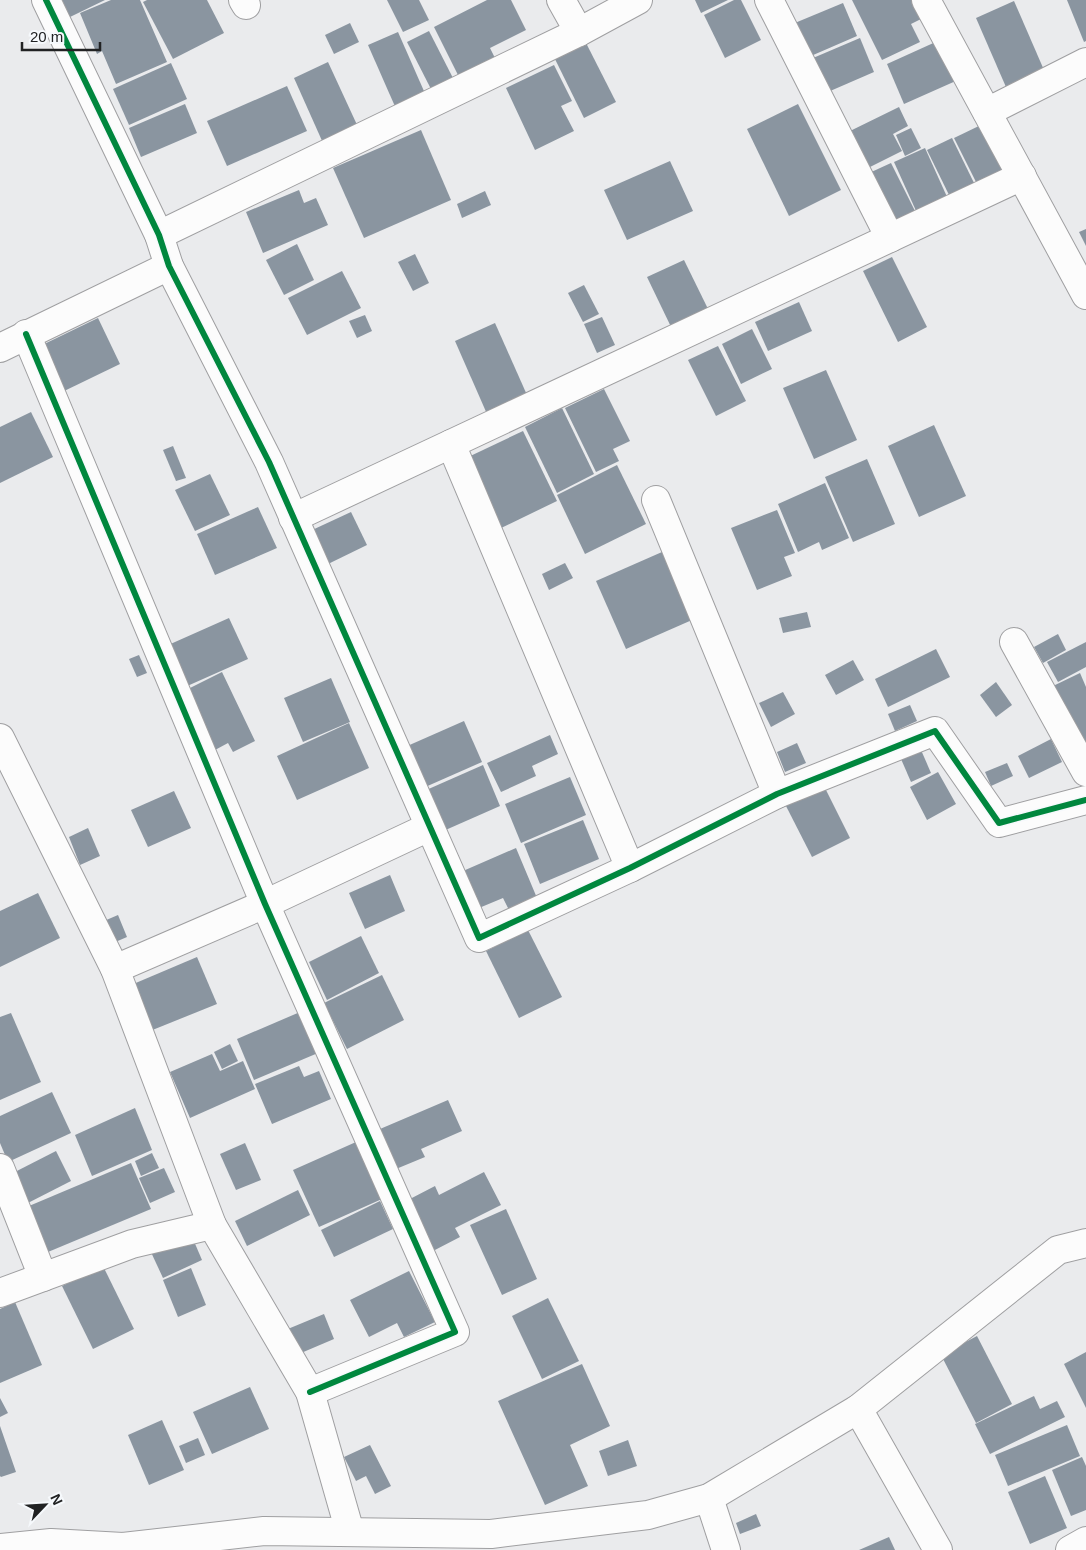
<svg xmlns="http://www.w3.org/2000/svg" width="1086" height="1550" font-family="Arial,sans-serif">
<rect width="100%" height="100%" fill="#eaebed"/>
<g fill="#8a95a0">
<polygon points="62,0 105,0 70,17"/>
<polygon points="111,0 140,0 167,62 116,84 102,51 97,54 80,13"/>
<polygon points="147,0 207,0 224,33 173,59 143,2"/>
<polygon points="387,0 419,0 429,20 403,32"/>
<polygon points="487,0 511,0 526,30 490,48 495,58 459,77 434,27"/>
<polygon points="695,0 728,0 701,13"/>
<polygon points="734,0 741,0 761,40 725,58 704,15"/>
<polygon points="852,0 912,0 921,19 911,24 920,42 882,60"/>
<polygon points="1067,0 1086,0 1086,41 1084,42"/>
<polygon points="1014,1 1047,77 1009,94 976,18"/>
<polygon points="843,3 857,36 804,59 790,25"/>
<polygon points="350,23 359,42 334,54 325,35"/>
<polygon points="429,31 455,82 433,93 407,42"/>
<polygon points="398,32 427,98 397,111 368,45"/>
<polygon points="860,38 874,72 821,95 806,61"/>
<polygon points="584,39 616,102 584,118 553,55"/>
<polygon points="940,40 958,80 904,104 887,64"/>
<polygon points="328,62 358,127 323,143 294,78"/>
<polygon points="171,63 187,99 129,125 113,89"/>
<polygon points="554,65 572,101 561,106 574,131 535,150 506,88"/>
<polygon points="287,86 307,131 227,166 207,121"/>
<polygon points="185,104 197,133 141,157 129,128"/>
<polygon points="798,104 841,190 789,216 747,129"/>
<polygon points="899,107 908,126 893,134 902,151 866,169 848,132"/>
<polygon points="983,124 1007,173 979,188 954,138"/>
<polygon points="911,128 921,148 905,156 896,135"/>
<polygon points="421,130 451,200 364,238 333,168"/>
<polygon points="952,138 975,185 950,197 927,150"/>
<polygon points="925,148 948,199 917,213 894,162"/>
<polygon points="670,161 693,211 627,240 604,190"/>
<polygon points="891,163 916,213 892,225 867,174"/>
<polygon points="299,190 304,203 316,198 328,225 263,253 246,212"/>
<polygon points="485,191 491,205 462,218 457,204"/>
<polygon points="1086,229 1086,246 1079,232"/>
<polygon points="297,244 314,280 284,295 266,260"/>
<polygon points="415,254 429,283 413,291 398,262"/>
<polygon points="892,257 927,327 898,342 863,271"/>
<polygon points="684,260 710,313 673,331 647,277"/>
<polygon points="342,271 361,308 307,335 288,298"/>
<polygon points="584,285 599,314 583,322 568,293"/>
<polygon points="799,302 812,331 768,351 755,322"/>
<polygon points="365,315 372,331 357,338 349,321"/>
<polygon points="602,317 615,345 597,353 584,324"/>
<polygon points="98,318 120,364 58,394 36,348"/>
<polygon points="495,323 527,395 487,414 455,341"/>
<polygon points="752,329 772,369 741,384 722,344"/>
<polygon points="718,346 746,401 716,416 688,360"/>
<polygon points="826,370 857,440 814,459 783,388"/>
<polygon points="604,389 630,441 613,449 619,461 596,472 565,408"/>
<polygon points="562,408 594,474 557,493 525,427"/>
<polygon points="31,412 53,457 0,483 0,427"/>
<polygon points="934,425 966,496 919,517 888,446"/>
<polygon points="523,431 557,501 499,529 464,459"/>
<polygon points="173,446 186,478 176,481 163,450"/>
<polygon points="867,459 895,524 853,542 825,477"/>
<polygon points="617,465 646,524 585,554 557,495"/>
<polygon points="210,474 230,515 195,531 175,490"/>
<polygon points="825,483 849,538 822,550 819,542 798,552 778,504"/>
<polygon points="258,507 277,548 215,575 197,534"/>
<polygon points="777,510 795,553 784,557 792,576 757,590 731,528"/>
<polygon points="351,512 367,545 326,565 310,531"/>
<polygon points="662,552 692,620 626,649 596,581"/>
<polygon points="565,563 573,578 549,590 542,574"/>
<polygon points="807,612 811,627 783,633 779,618"/>
<polygon points="229,618 248,659 185,687 166,646"/>
<polygon points="1058,634 1066,650 1043,663 1034,647"/>
<polygon points="1086,642 1086,667 1058,682 1047,662"/>
<polygon points="936,649 950,677 888,707 875,679"/>
<polygon points="139,655 147,673 137,677 129,659"/>
<polygon points="853,660 864,680 836,695 825,675"/>
<polygon points="222,672 255,741 233,752 228,743 215,750 186,690"/>
<polygon points="1080,673 1086,687 1086,759 1051,687"/>
<polygon points="331,678 350,722 303,742 284,698"/>
<polygon points="996,682 1012,705 996,717 980,695"/>
<polygon points="783,692 795,714 771,727 759,703"/>
<polygon points="910,705 917,721 895,731 888,714"/>
<polygon points="464,721 482,762 423,788 405,747"/>
<polygon points="349,723 369,768 297,800 277,756"/>
<polygon points="550,735 558,754 532,766 536,776 501,792 487,763"/>
<polygon points="1051,739 1062,762 1029,778 1018,756"/>
<polygon points="797,743 806,763 785,772 777,752"/>
<polygon points="918,743 931,773 911,782 898,752"/>
<polygon points="1007,763 1013,776 991,786 985,772"/>
<polygon points="483,765 500,806 441,832 424,791"/>
<polygon points="938,772 956,804 927,820 910,787"/>
<polygon points="570,777 586,815 521,843 505,804"/>
<polygon points="824,786 850,838 812,857 786,806"/>
<polygon points="174,791 191,828 148,847 131,810"/>
<polygon points="583,820 599,859 540,884 524,844"/>
<polygon points="88,828 100,856 80,865 69,837"/>
<polygon points="516,848 537,898 509,910 503,898 479,908 463,871"/>
<polygon points="390,875 405,911 365,929 349,893"/>
<polygon points="38,893 60,938 0,967 0,911"/>
<polygon points="118,915 127,937 106,946 97,924"/>
<polygon points="528,930 562,997 519,1018 486,951"/>
<polygon points="361,936 379,973 327,1000 309,962"/>
<polygon points="197,957 217,1004 150,1031 131,985"/>
<polygon points="382,975 404,1020 347,1049 324,1003"/>
<polygon points="300,1012 318,1053 254,1080 237,1039"/>
<polygon points="11,1013 41,1082 0,1100 0,1017"/>
<polygon points="230,1044 238,1061 222,1069 214,1052"/>
<polygon points="212,1054 220,1071 243,1061 255,1089 190,1118 170,1072"/>
<polygon points="299,1066 304,1077 319,1071 331,1099 272,1124 255,1084"/>
<polygon points="52,1092 71,1133 8,1162 0,1143 0,1116"/>
<polygon points="448,1100 462,1131 421,1149 425,1157 396,1169 380,1129"/>
<polygon points="135,1108 152,1150 92,1176 75,1135"/>
<polygon points="356,1142 382,1199 319,1227 293,1170"/>
<polygon points="245,1143 261,1180 236,1190 220,1154"/>
<polygon points="56,1151 71,1181 24,1205 9,1175"/>
<polygon points="152,1153 159,1168 141,1176 135,1161"/>
<polygon points="131,1163 151,1209 48,1252 29,1206"/>
<polygon points="164,1168 175,1192 150,1203 139,1178"/>
<polygon points="484,1172 501,1205 455,1228 460,1237 433,1251 408,1200 435,1186 439,1195"/>
<polygon points="298,1190 310,1215 247,1246 235,1221"/>
<polygon points="380,1201 393,1229 334,1257 321,1230"/>
<polygon points="506,1209 537,1279 502,1295 470,1225"/>
<polygon points="190,1232 202,1260 163,1278 150,1250"/>
<polygon points="103,1266 134,1329 93,1349 62,1286"/>
<polygon points="191,1268 206,1305 178,1317 163,1280"/>
<polygon points="409,1271 435,1322 404,1337 397,1323 369,1337 350,1300"/>
<polygon points="548,1298 579,1361 542,1379 512,1316"/>
<polygon points="15,1302 42,1365 0,1383 0,1309"/>
<polygon points="324,1314 334,1339 294,1356 283,1331"/>
<polygon points="977,1336 1012,1404 976,1423 941,1355"/>
<polygon points="1086,1352 1086,1408 1064,1364"/>
<polygon points="582,1364 610,1426 570,1445 588,1486 545,1505 498,1401"/>
<polygon points="250,1387 269,1429 212,1454 193,1412"/>
<polygon points="1034,1396 1040,1409 1057,1401 1065,1417 990,1454 975,1424"/>
<polygon points="0,1398 8,1413 0,1417"/>
<polygon points="162,1420 184,1470 149,1485 128,1435"/>
<polygon points="1067,1425 1080,1456 1008,1486 995,1455"/>
<polygon points="0,1426 16,1472 1,1477 0,1476"/>
<polygon points="198,1438 205,1455 186,1463 179,1446"/>
<polygon points="628,1440 637,1466 608,1476 599,1451"/>
<polygon points="370,1445 391,1486 375,1494 366,1476 356,1481 344,1457"/>
<polygon points="1082,1457 1086,1466 1086,1510 1071,1516 1052,1470"/>
<polygon points="1045,1476 1067,1528 1030,1544 1008,1492"/>
<polygon points="756,1514 761,1526 740,1534 736,1523"/>
<polygon points="889,1537 895,1550 859,1550"/>
</g>
<g fill="none" stroke-linecap="round" stroke-linejoin="round">
<g stroke="#9f9fa1" stroke-width="30">
<g id="minor">
<polyline points="46,0 159,235 169,266 269,462 479,938 630,868 777,794 935,731 999,823 1086,800"/>
<polyline points="243,0 246,5"/>
<polyline points="561,0 579,32"/>
<polyline points="769,0 890,238"/>
<polyline points="926,0 1086,295"/>
<polyline points="987,112 1086,62"/>
<polyline points="159,235 579,32 638,0"/>
<polyline points="26,334 265,904 455,1332 310,1392"/>
<polyline points="0,348 169,266"/>
<polyline points="451,444 630,868"/>
<polyline points="656,500 777,794"/>
<polyline points="293,518 1022,176"/>
<polyline points="1014,642 1086,772"/>
<polyline points="0,738 115,969 212,1225 310,1392 350,1532"/>
<polyline points="115,969 265,904 429,827"/>
<polyline points="0,1168 43,1277"/>
<polyline points="0,1293 132,1244 212,1225"/>
<polyline points="858,1409 938,1550"/>
<polyline points="709,1498 726,1550"/>
<polyline points="0,1548 51,1543 123,1547 264,1531 491,1534 648,1515 709,1498 858,1409 1058,1250 1086,1243"/>
<polyline points="1070,1550 1086,1541"/>
</g>
</g>
<use href="#minor" stroke="#fcfcfc" stroke-width="28"/>
<g stroke="#f6f9fc" stroke-width="9">
<g id="cycleway">
<polyline points="46,0 159,235 169,266 269,462 479,938 630,868 777,794 935,731 999,823 1086,800"/>
<polyline points="26,334 265,904 455,1332 310,1392"/>
</g>
</g>
<use href="#cycleway" stroke="#00873e" stroke-width="6"/>
</g>
<g transform="translate(45 1505) rotate(65)" stroke="#f6f9fc" stroke-width="4" paint-order="stroke">
<path d="M0-4L9 19L0 12L-9 19Z" fill="#212223"/>
<text y="-8" font-size="14" font-weight="bold" text-anchor="middle" fill="#212223">N</text>
</g>
<path d="M22 42v8h78v-8" fill="none" stroke="#212223" stroke-width="2.5"/>
<text x="30" y="42" font-size="15" fill="#212223" stroke="#f6f9fc" stroke-width="4" paint-order="stroke">20 m</text>
</svg>
